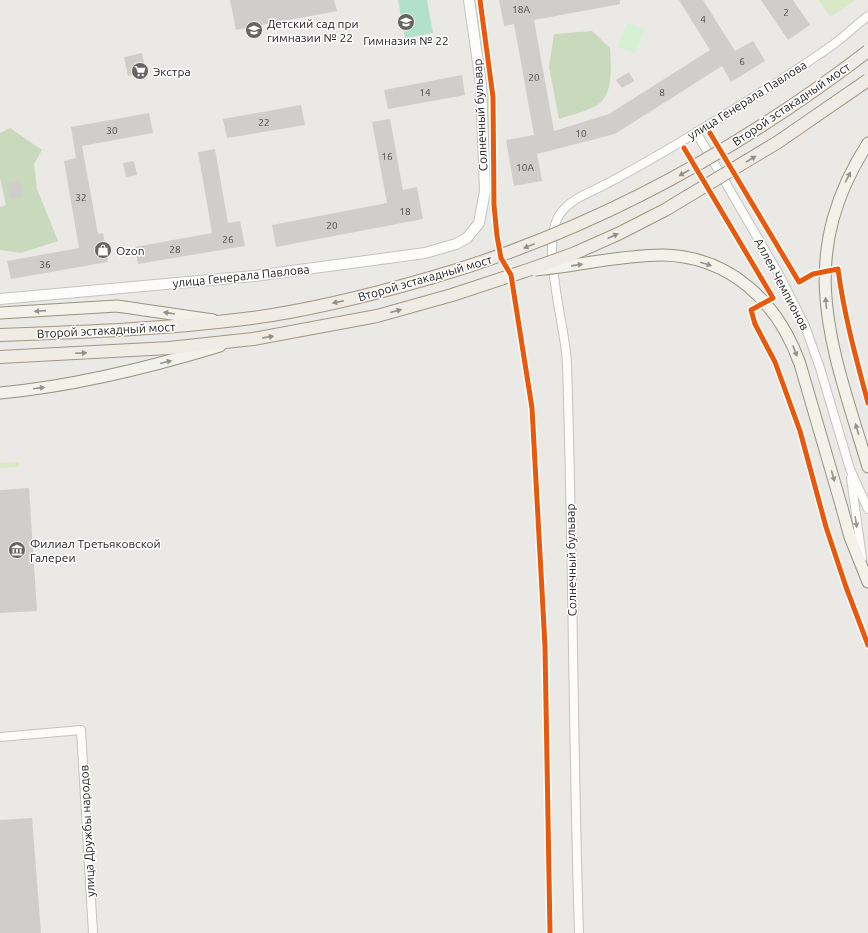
<svg xmlns="http://www.w3.org/2000/svg" width="868" height="933" font-family="Ubuntu,sans-serif">
<rect width="100%" height="100%" fill="#ebe9e6"/>
<g fill="#d9e8c6">
<polygon points="475,0 478,0 489,83 492,188 489,188 487,94"/>
<polygon points="818,0 853,0 854,1 830,17"/>
<polygon points="19,462 19,467 0,468 0,463"/>
</g>
<g fill="#c8d9bc">
<path d="M592 31 610 48C611 66 614 95 597 105 586 112 570 115 559 119L549 67 554 34Z"/>
<polygon points="10,128 42,150 34,164 37,189 58,241 21,253 0,250 0,207 6,205 0,178 0,133"/>
</g>
<polygon fill="#d4f1d3" points="627,23 645,30 635,54 618,47"/>
<polygon fill="#b2e1cb" points="398,0 427,0 433,33 405,38"/>
<g fill="#d0cecb">
<polygon points="230,0 334,0 337,11 236,30"/>
<polygon points="499,0 620,0 620,4 534,20 554,131 609,114 710,50 679,0 703,0 735,51 753,41 765,61 731,82 722,66 615,134 537,154 542,181 514,186 506,140 534,135 514,24 504,26"/>
<polygon points="761,0 793,0 810,25 788,40"/>
<polygon points="142,53 146,72 128,76 124,57"/>
<polygon points="629,72 634,81 622,88 616,80"/>
<polygon points="462,75 465,95 388,109 384,90"/>
<polygon points="301,105 305,125 227,138 223,119"/>
<polygon points="149,113 153,133 82,146 98,234 103,233 108,262 11,279 7,261 79,248 64,161 76,158 71,127"/>
<polygon points="390,119 403,190 417,187 423,219 276,247 272,225 387,203 372,122"/>
<polygon points="215,149 228,223 240,221 245,246 138,264 135,247 212,233 198,152"/>
<polygon points="134,161 137,175 126,177 123,163"/>
<polygon points="20,181 23,197 10,199 7,183"/>
<polygon points="29,488 37,611 0,613 0,490"/>
<polygon points="32,818 41,933 0,933 0,820"/>
</g>
<g fill="none" stroke-linecap="round" stroke-linejoin="round">
<g stroke="#c4c3c2" stroke-width="10">
<g id="minor">
<polyline points="696,132 781,278 805,326 820,368 850,469 868,509"/>
<polyline points="851,478 862,558"/>
<polyline points="0,737 81,730 93,933"/>
<path d="M579 933C573 743 573 554 567 364 566 327 539 244 560 214 571 198 590 193 606 184 631 171 657 156 682 141 733 110 785 79 834 44 846 35 856 25 868 16"/>
</g>
</g>
<g stroke="#c4c3c2" stroke-width="12">
<polyline id="tertiary" points="0,299 254,276 425,253 456,244 467,238 479,223 485,191 481,84 469,0"/>
</g>
<g stroke="#94947f" stroke-width="13">
<g id="secondary">
<path d="M868 143C793 260 832 346 868 467"/>
<polyline points="0,313 117,306 213,320"/>
<path d="M0 393C75 386 148 368 220 346"/>
<polyline points="842,508 850,537 868,582"/>
</g>
</g>
<g stroke="#a19684" stroke-width="14">
<g id="primary">
<path d="M0 335C84 332 168 329 252 318 312 310 371 295 430 278"/>
<polyline points="0,357 169,348 253,339 377,316 452,295 525,271"/>
</g>
</g>
<use href="#minor" stroke="#fcfcfb" stroke-width="8"/>
<use href="#tertiary" stroke="#fcfcfb" stroke-width="10"/>
<use href="#secondary" stroke="#f3f2ea" stroke-width="11"/>
<use href="#primary" stroke="#f0ebe4" stroke-width="12"/>
<g stroke="#94947f" stroke-width="13" stroke-linecap="butt">
<path id="secondary-bridge" d="M535 270C577 266 621 255 662 255 730 256 778 302 800 364L842 508"/>
</g>
<g stroke="#a19684" stroke-width="14" stroke-linecap="butt">
<g id="primary-bridge">
<polyline points="525,271 573,254 618,234 665,210 778,142 868,80"/>
<path d="M430 278C590 232 736 152 868 51"/>
</g>
</g>
<use href="#secondary-bridge" stroke="#f3f2ea" stroke-width="11"/>
<use href="#primary-bridge" stroke="#f0ebe4" stroke-width="12"/>
<g stroke="#fff" stroke-width="8">
<g id="cycleway">
<polyline points="480,0 493,97 494,205 497,236 501,258 511,275 532,408 545,646 550,933"/>
<path d="M710 133 799 282 813 274 838 269C844 315 856 358 868 403"/>
<polyline points="684,148 773,298 751,310 755,324 775,362 800,431 826,527 846,587 868,645"/>
</g>
</g>
<use href="#cycleway" stroke="#e8590c" stroke-width="5"/>
</g>
<defs><path id="oneway-solid" d="M-6-.8H1V-3.2L6.5 0L1 3.2V.8H-6Z"/></defs>
<g fill="#918e8a">
<use href="#oneway-solid" transform="translate(751 159) rotate(-31)"/>
<use href="#oneway-solid" transform="translate(684 173) rotate(151)"/>
<use href="#oneway-solid" transform="translate(613 236) rotate(-24)"/>
<use href="#oneway-solid" transform="translate(529 246) rotate(158)"/>
<use href="#oneway-solid" transform="translate(338 302) rotate(168)"/>
<use href="#oneway-solid" transform="translate(396 311) rotate(-15)"/>
<use href="#oneway-solid" transform="translate(268 337) rotate(-9)"/>
<use href="#oneway-solid" transform="translate(81 353) rotate(-3)"/>
</g>
<g fill="#93928e">
<use href="#oneway-solid" transform="translate(848 177) rotate(-63)"/>
<use href="#oneway-solid" transform="translate(706 264) rotate(18)"/>
<use href="#oneway-solid" transform="translate(577 265) rotate(-8)"/>
<use href="#oneway-solid" transform="translate(826 303) rotate(-95)"/>
<use href="#oneway-solid" transform="translate(40 311) rotate(176)"/>
<use href="#oneway-solid" transform="translate(169 313) rotate(-171)"/>
<use href="#oneway-solid" transform="translate(795 351) rotate(69)"/>
<use href="#oneway-solid" transform="translate(166 362) rotate(-14)"/>
<use href="#oneway-solid" transform="translate(39 388) rotate(-7)"/>
<use href="#oneway-solid" transform="translate(857 429) rotate(-106)"/>
<use href="#oneway-solid" transform="translate(833 476) rotate(74)"/>
</g>
<use fill="#989897" href="#oneway-solid" transform="translate(856 522) rotate(81)"/>
<defs>
<g id="school-disc" transform="scale(0.9)"><circle r="9.5" fill="#656463" stroke="#fff"/><path d="M0-5L7-2L0 1L-7-2ZM-4 1L0 2.5L4 1V4Q0 6-4 4Z" fill="#fff"/></g>
<g id="supermarket-disc" transform="scale(0.9)"><circle r="9.5" fill="#656463" stroke="#fff"/><path d="M-6-5.5h2.5l.6 2H6L4.5 2H-2.5L-4.4-4H-6ZM-1.5 3.2a1.3 1.3 0 1 0 .1 0ZM3 3.2a1.3 1.3 0 1 0 .1 0Z" fill="#fff"/></g>
<g id="shop-disc" transform="scale(0.9)"><circle r="9.5" fill="#656463" stroke="#fff"/><path d="M-5-2.5h2.3a2.7 3.5 0 0 1 5.4 0H5L5.5 6h-11ZM-1.5-2.5h3a1.5 2.3 0 0 0-3 0Z" fill="#fff"/></g>
<g id="museum-disc" transform="scale(0.9)"><circle r="9.5" fill="#656463" stroke="#fff"/><path d="M0-6L6-3V-2H-6V-3ZM-5-1h2V3h-2ZM-1-1h2V3h-2ZM3-1h2V3H3ZM-6 4H6V6H-6Z" fill="#fff"/></g>
</defs>
<g fill-rule="evenodd">
<use href="#school-disc" x="406" y="22"/>
<use href="#school-disc" x="254" y="30"/>
<use href="#supermarket-disc" x="140" y="71"/>
<use href="#shop-disc" x="103" y="250"/>
<use href="#museum-disc" x="17" y="550"/>
</g>
<g text-anchor="middle" dominant-baseline="central" stroke-width="3" stroke-linejoin="round" paint-order="stroke">
<g font-size="10" fill="#4a4948">
<text x="521" y="9">18А</text>
<text x="786" y="12">2</text>
<text x="703" y="19">4</text>
<text x="742" y="61">6</text>
<text x="534" y="77">20</text>
<text x="425" y="92">14</text>
<text x="662" y="92">8</text>
<text x="264" y="122">22</text>
<text x="112" y="130">30</text>
<text x="581" y="133">10</text>
<text x="387" y="156">16</text>
<text x="525" y="167">10А</text>
<text x="81" y="197">32</text>
<text x="405" y="211">18</text>
<text x="332" y="225">20</text>
<text x="228" y="239">26</text>
<text x="175" y="249">28</text>
<text x="45" y="264">36</text>
</g>
<g font-size="12" fill="#1d1d1d" stroke="#fff" text-anchor="start">
<text x="267" y="23">Детский сад при<tspan x="267" dy="14">гимназии № 22</tspan></text>
<text x="406" y="40" text-anchor="middle">Гимназия № 22</text>
<text x="153" y="71">Экстра</text>
<text x="116" y="250">Ozon</text>
<text x="30" y="543">Филиал Третьяковской<tspan x="30" dy="14">Галереи</tspan></text>
</g>
<g font-size="12" fill="#1d1d1d" stroke="#fff">
<text transform="translate(747 100) rotate(-32)">улица Генерала Павлова</text>
<text transform="translate(791 104) rotate(-34)">Второй эстакадный мост</text>
<text transform="translate(480 115) rotate(-93)">Солнечный бульвар</text>
<text transform="translate(241 276) rotate(-6)">улица Генерала Павлова</text>
<text transform="translate(425 278) rotate(-16)">Второй эстакадный мост</text>
<text transform="translate(782 284) rotate(62)">Аллея Чемпионов</text>
<text transform="translate(106 330) rotate(-3)">Второй эстакадный мост</text>
<text transform="translate(571 560) rotate(-91)">Солнечный бульвар</text>
<text transform="translate(87 831) rotate(-93)">улица Дружбы народов</text>
</g>
</g>
</svg>
